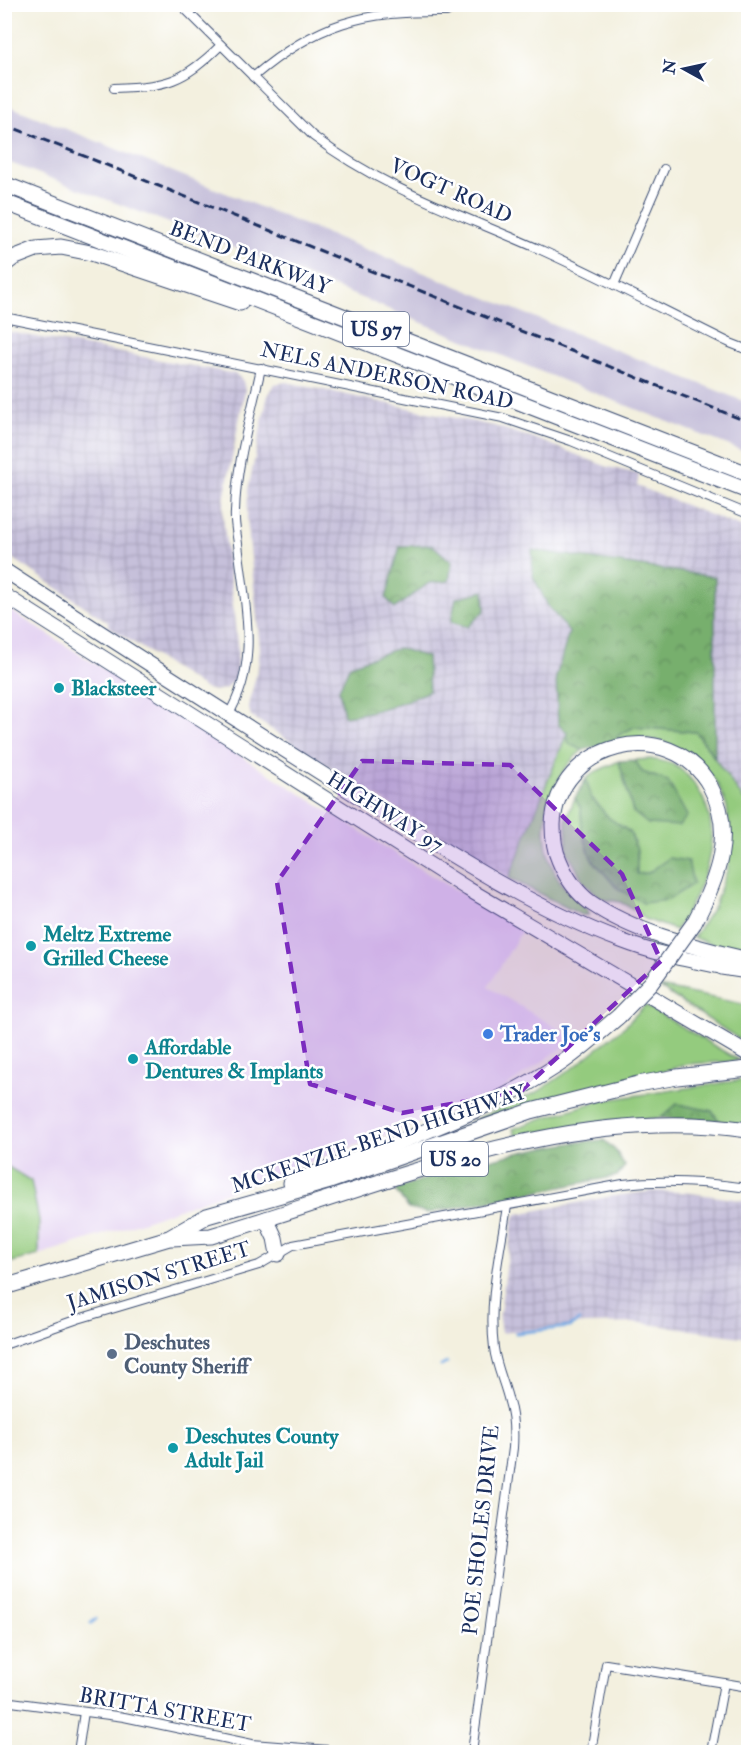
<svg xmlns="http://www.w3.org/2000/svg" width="753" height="1757" font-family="'IM FELL Double Pica',serif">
<defs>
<pattern id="industrial-grid" width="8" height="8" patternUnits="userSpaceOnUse" patternTransform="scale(1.5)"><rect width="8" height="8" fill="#c6c0da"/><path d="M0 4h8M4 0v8" fill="none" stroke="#aaa5be"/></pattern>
<pattern id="forest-crowns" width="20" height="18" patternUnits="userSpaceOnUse" patternTransform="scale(1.5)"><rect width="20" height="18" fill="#77af6d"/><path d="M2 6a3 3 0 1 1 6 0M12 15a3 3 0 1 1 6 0" fill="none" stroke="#618f5d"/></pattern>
</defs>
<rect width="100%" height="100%" fill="#fff"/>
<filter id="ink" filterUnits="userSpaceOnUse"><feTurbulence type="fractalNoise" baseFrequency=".0167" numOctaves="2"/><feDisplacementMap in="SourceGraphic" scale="12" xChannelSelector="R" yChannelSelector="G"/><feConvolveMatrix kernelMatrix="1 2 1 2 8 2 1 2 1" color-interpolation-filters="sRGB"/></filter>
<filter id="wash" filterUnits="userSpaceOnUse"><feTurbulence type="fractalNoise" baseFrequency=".008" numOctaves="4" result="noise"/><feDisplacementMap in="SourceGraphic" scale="24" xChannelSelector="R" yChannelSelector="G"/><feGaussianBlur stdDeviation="1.35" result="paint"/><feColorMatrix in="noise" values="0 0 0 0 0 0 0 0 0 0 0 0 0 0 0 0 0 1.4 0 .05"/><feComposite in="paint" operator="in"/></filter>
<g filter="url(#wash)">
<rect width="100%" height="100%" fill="#f3f0df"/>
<polygon fill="#e4d3f2" points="5,607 420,869 523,929 488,987 575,1039 488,1099 142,1222 39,1255 39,1220 31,1181 5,1165"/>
<g fill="url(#industrial-grid)">
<polygon points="4,331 236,374 243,381 245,390 225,494 223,515 238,651 236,678 225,689 213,691 204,688 108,626 108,622 5,553"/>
<polygon points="286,382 494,426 539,440 608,467 639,474 637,486 748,530 748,797 744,800 696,732 571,722 509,878 372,794 251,716 248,706 258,668 260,648 247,518 248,490 268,394 274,384"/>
<polygon points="653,1191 684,1192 748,1201 748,1338 642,1323 585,1324 501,1333 499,1319 513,1220 517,1214 613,1196"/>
</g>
<polygon fill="#c6c0da" points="4,104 748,403 748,453 564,381 288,268 5,161"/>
<g fill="#94cb7e" stroke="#587d6e" stroke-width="1.5">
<polygon points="634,727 696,732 744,800 748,797 748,951 719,946 693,938 714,906 728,868 730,837 727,807 717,783 695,757 661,741 638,738 612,743 619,735"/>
<path d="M567 733 569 744 583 750C544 781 532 842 562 884 570 896 584 901 589 915H581L509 878Z"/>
<path d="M651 759C658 761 667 761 674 765 684 770 693 781 699 791 727 837 702 890 676 930L645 919 637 911 620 902 602 899 583 881 567 851 566 819 575 798 581 809 582 830 643 903 670 858 648 873 637 874V850L630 832 609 818 591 797 586 779 595 772 619 761 633 812 675 797 668 781 642 772 635 760Z"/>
<polygon points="659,987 748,1005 748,1045"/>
<polygon points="645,1005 740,1061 688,1064 622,1084 469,1122 539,1091 577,1065 625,1026"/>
<polygon points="748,1079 748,1125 719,1121 712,1111 677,1104 661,1118 605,1121 524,1135 515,1135 513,1129 540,1119 599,1101"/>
<polygon points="5,1165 31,1181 39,1220 39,1255 5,1264"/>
</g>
<g fill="url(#forest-crowns)" stroke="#496f66" stroke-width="1.5">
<polygon points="432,545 452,562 449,581 429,583 395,608 386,598 400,546"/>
<polygon points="532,550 715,577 715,757 696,732 634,727 619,735 612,743 583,750 569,744 567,733 558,724 556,677 569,632 548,606 533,576"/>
<polygon points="484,591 485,610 468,627 451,622 456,598"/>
<path d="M399 648 427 657 429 691C401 704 374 713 344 716L339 689 350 665Z"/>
<polygon points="635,760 642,772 668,781 687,816 679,826 648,824 633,812 619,761"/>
<polygon points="586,779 591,797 609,818 630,832 637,850 637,874 648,873 669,858 688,861 693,884 668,900 643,903 617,888 591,858 582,830 581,809 575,798"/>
<polygon points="677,1104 712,1111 719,1121 661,1118"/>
<path d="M604 1140 616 1151 625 1166 617 1176 428 1213 409 1209 394 1189C463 1167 532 1144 604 1140Z"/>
</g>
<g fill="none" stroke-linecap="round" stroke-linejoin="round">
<g stroke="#77abe4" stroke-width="3">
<polyline points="516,1333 569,1327 579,1321"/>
<polyline points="441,1366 447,1363"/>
<polyline points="91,1623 96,1619"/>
</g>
</g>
</g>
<g filter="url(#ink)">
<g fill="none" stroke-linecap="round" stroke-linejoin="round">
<g stroke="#3b4c71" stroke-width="10">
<g id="street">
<path d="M180 4 313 136C382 189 463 215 541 250 605 279 667 312 730 343L748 350"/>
<path d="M253 77C318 22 363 11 447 12"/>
<path d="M114 88C167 86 182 83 221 45"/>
<polyline points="614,285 664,169"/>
<polyline points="4,317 503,418 571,441 748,514"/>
<path d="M228 715C261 663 244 601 238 544 237 534 234 523 235 512 236 464 251 415 261 368"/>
<path d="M4 1345 78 1319 259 1265 293 1245 623 1184C666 1179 706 1182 748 1188"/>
<polyline points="724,1683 748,1687"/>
<polyline points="4,1701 124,1717 252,1744 354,1752"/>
<polyline points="78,1752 84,1712"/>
<path d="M472 1752 513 1448C514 1432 514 1417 509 1402 505 1384 496 1366 494 1348 488 1301 500 1253 507 1206"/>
<polyline points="591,1752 606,1664 724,1683 711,1752"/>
</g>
</g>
<g stroke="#3b4c71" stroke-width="16">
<g id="primary">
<path d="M4 570C121 646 238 721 356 795 442 849 527 906 622 941 658 955 695 961 732 969"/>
<polyline points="4,595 468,889 748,1054"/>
</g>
</g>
<g stroke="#3b4c71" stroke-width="17">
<g id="highway">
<polyline points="4,184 748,474"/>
<polyline points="4,202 748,491"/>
<polyline points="4,265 13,258 36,249 61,247 91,253 240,303"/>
<path d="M694 923C717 880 736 833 710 786 670 714 556 742 553 825 553 837 554 849 559 860 566 877 576 892 591 903 637 934 696 947 748 960"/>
<polyline points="722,967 748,971"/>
<path d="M291 1183C378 1149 479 1117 558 1065 579 1051 599 1033 619 1016"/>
<polyline points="266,1219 275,1238 278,1254"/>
<path d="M172 1238 211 1236C385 1185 563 1103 748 1130"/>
<polyline points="4,1287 169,1238 207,1216 330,1181 531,1111 638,1084 677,1077 748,1069"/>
</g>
</g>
<use href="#street" stroke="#fff" stroke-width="8"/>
<use href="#primary" stroke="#fff" stroke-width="14"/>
<use href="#highway" stroke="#fff" stroke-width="15"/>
<polyline stroke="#1b2f5e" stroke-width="3" stroke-dasharray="9 4.5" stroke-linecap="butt" points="4,124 748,422"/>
<g stroke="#3b4c71" stroke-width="17" stroke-linecap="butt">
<polyline id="highway-bridge" points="619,1016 651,983 694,923"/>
</g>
<use href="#highway-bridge" stroke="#fff" stroke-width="15"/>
</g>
</g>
<path fill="#7b2cbf" fill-opacity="0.2" stroke="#7b2cbf" stroke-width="4.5" stroke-dasharray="12 8" stroke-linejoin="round" d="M362 761 510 765 622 874 661 961 521 1091 402 1113 310 1084 277 882Z"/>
<g fill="#0f9aa8" stroke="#fff" stroke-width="2">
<circle cx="59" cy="688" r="6"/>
<circle cx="31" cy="946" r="6"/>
<circle cx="133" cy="1059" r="6"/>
<circle cx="173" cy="1448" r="6"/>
</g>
<circle fill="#3f7fe0" stroke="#fff" stroke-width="2" cx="488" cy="1034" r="6"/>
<circle fill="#5c6f8a" stroke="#fff" stroke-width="2" cx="112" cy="1354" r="6"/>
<g text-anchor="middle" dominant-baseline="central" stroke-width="5" stroke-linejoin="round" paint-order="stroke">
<g fill="#fff" stroke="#5f6d8e" stroke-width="1.5">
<rect x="343" y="312" width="66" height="34" rx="4.5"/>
<rect x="422" y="1142" width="66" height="34" rx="4.5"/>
</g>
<g font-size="20" font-weight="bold" fill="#1b2f5e">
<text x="376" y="329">US 97</text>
<text x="455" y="1159">US 20</text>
</g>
<g font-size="21" fill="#1b2f5e" stroke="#fff">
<text transform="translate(451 191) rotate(24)">VOGT ROAD</text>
<text transform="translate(250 258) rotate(21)">BEND PARKWAY</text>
<text transform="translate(387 376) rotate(12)">NELS ANDERSON ROAD</text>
<text transform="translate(385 812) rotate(32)">HIGHWAY 97</text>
<text transform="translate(379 1139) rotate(-18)">MCKENZIE-BEND HIGHWAY</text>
<text transform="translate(159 1276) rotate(-17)">JAMISON STREET</text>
<text transform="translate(481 1530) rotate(-84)">POE SHOLES DRIVE</text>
<text transform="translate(165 1710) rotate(10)">BRITTA STREET</text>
</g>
<g font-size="21" font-weight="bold" fill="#0d838f" stroke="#fff" text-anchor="start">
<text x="71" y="688">Blacksteer</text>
<text x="43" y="934">Meltz Extreme<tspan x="43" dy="24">Grilled Cheese</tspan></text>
<text x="145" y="1047">Affordable<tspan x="145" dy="24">Dentures &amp; Implants</tspan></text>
<text x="185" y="1436">Deschutes County<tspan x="185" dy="24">Adult Jail</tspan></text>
</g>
<g font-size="21" font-weight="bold" fill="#366cbe" stroke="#fff" text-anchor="start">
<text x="500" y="1034">Trader Joe's</text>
</g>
<g font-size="21" font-weight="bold" fill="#4e5e75" stroke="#fff" text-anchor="start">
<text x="124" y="1342">Deschutes<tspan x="124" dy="24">County Sheriff</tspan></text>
</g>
</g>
<rect width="753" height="1757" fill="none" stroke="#fff" stroke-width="24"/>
<g transform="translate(684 69) rotate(278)" stroke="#ffffff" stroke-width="4.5" paint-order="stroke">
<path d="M0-4.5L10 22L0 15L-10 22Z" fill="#1b2f5e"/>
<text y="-9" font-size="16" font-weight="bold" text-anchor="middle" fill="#1b2f5e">N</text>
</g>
</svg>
